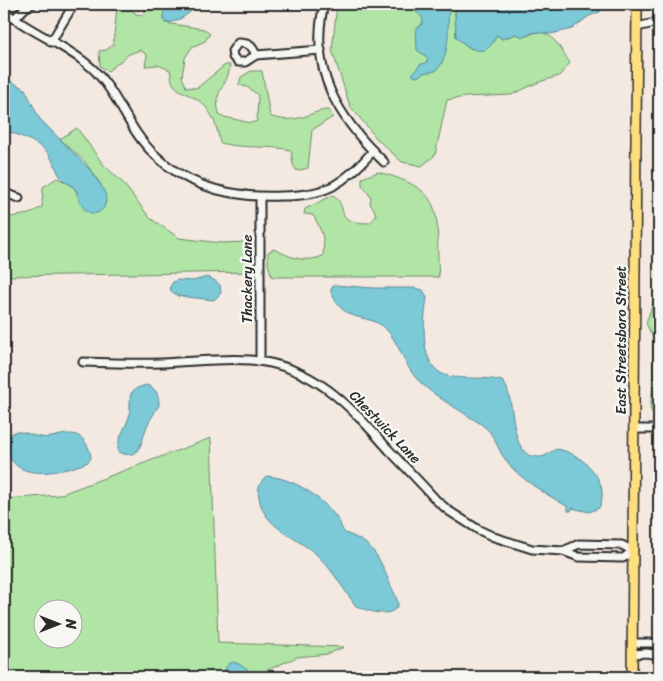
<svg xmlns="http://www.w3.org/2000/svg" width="663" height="681" font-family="Sriracha,sans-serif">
<rect width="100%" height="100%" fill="#f3e9e0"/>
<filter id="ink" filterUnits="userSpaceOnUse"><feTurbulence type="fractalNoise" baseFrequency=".02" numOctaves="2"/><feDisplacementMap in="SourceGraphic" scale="10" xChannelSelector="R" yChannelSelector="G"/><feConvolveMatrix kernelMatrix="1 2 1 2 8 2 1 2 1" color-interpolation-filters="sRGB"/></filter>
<g filter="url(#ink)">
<g fill="#b0e5a6" stroke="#6e8868" fill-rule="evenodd">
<path d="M148 4H171L168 5 165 23 204 29 210 34 205 41 192 47 185 58 182 77 186 87 197 88 225 65H230C228 88 211 90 220 116L251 123 257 121 258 95 247 87 239 85 241 77 251 71H262L270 116C280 121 295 120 306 116 315 113 319 110 329 110L333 117 312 130 308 168 297 171 293 165 291 150C268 145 243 149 220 143 217 128 214 115 203 104 195 96 180 93 174 85 171 81 171 74 170 70L158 65 145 66 147 55 140 50 129 54 108 71 100 66 99 51 106 50 113 45 117 7 127 6 136 14 143 15Z"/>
<path d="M337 4H457L455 13 456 37 471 49 491 45 497 35 502 39 516 34 527 36C549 23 559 47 570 63L559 76 539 82 511 95 466 97 447 100 435 155 422 166 402 162 378 140 350 106 332 50Z"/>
<path d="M77 128 103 164 123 183 150 218 179 238 221 243 245 242 253 261 255 272 4 276V218L29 214 42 207 43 187 57 178C70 184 76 186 79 200L102 186 84 161 60 139Z"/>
<path d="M378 172C451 191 434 215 439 277H272L268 264V252L274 249C292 258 304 263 323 256 325 238 322 231 313 215L304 214 305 209 333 195C351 209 331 223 370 223L376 216 374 209 370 204 371 197 362 185V178Z"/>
<polygon points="659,292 659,418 654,417 650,408 653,386 653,338 646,323 654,300"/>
<path d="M211 438 218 643 344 647 328 654 297 657 252 677H4V499L59 495ZM42 608H72V638H42Z"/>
</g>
<g fill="#7bc9d8" stroke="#5b8a93">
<path d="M171 4H200C189 12 180 23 165 23 161 16 164 7 171 4Z"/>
<path d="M403 4H449C447 25 452 54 436 71L423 73 418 77 413 76V73L421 64 426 63 428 58 417 50 416 29 422 24 423 19C418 12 413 9 405 7Z"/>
<path d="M457 4H605L600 12 589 16 572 29 551 34 535 32 523 37 516 34 502 39 497 35C495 38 494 42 491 45 481 58 465 45 456 37L455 13Z"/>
<path d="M4 80 12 82 25 89 39 118 92 172C98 184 111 193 104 207 99 216 88 215 82 206 79 202 79 197 77 192 74 185 67 184 63 180 55 171 54 158 45 150 32 139 18 136 4 129Z"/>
<polygon points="207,277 214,280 220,285 221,293 214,300 178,296 171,291 170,287 173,282 178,280 193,281"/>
<path d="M334 285 374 288H415L423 290 427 297C424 320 417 368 448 376 466 380 485 376 502 381 518 395 506 459 539 457 547 457 550 451 557 449 582 453 612 481 599 508L589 512 572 508 571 511H568V507C547 494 519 480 505 459 498 450 495 437 487 429 480 422 470 418 462 412 446 402 429 392 416 378 404 364 399 343 386 329 367 311 346 327 331 292V289Z"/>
<path d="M146 385C156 388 159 394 159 405 156 411 152 416 149 422 141 435 144 463 118 452 117 438 125 430 129 417 131 409 129 401 131 393L137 388Z"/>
<path d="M14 432C25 431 32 436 41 437 52 439 59 434 69 434 82 433 90 446 91 458L88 462C63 473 0 487 9 436Z"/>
<path d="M266 476C295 478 321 497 338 519 341 524 341 529 345 533 374 543 379 557 390 584 393 591 398 598 398 606 389 619 368 611 356 606 344 590 334 572 319 557 299 537 263 529 259 497 257 488 260 482 266 476Z"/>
<path d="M233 662 239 664 252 673 250 677H223C224 671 226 664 233 662Z"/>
</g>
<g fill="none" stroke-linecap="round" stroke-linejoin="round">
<g stroke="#2b2b2b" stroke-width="11">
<g id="minor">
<path d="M324 4C308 70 338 118 384 162"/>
<path d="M4 11C31 33 68 46 93 69 119 94 128 130 155 155 189 188 235 198 281 196 299 196 317 194 333 186 349 177 361 165 373 151"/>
<polyline points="14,19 26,7 32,4"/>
<polyline points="637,27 659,22"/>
<polyline points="51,42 74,4"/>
<path d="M256 55 245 62H238L233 57 232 51 238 43C248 43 252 45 256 55L321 50"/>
<polyline points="4,193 19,198"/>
<polyline points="260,361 260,197"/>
<path d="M83 362C109 363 136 364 162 363 191 362 221 358 250 360 314 365 350 406 389 450 405 467 421 483 436 500L449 511 479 530 494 537 532 549 563 551 579 557 623 558 633 551 622 545 579 544 563 551"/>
<polyline points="634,429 659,429"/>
<polyline points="632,643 659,643"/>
<polyline points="632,654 647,653 659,655"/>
</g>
</g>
<g stroke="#2b2b2b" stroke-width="12">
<polyline id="major" points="632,677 637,4"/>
</g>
<use href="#minor" stroke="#f6f6f2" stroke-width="7"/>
<use href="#major" stroke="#fedf80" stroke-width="9"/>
</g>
</g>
<g text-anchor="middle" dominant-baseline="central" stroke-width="5" stroke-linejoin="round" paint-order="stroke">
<g font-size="14" fill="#2b2b2b" stroke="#f6f6f2">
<text transform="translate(247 279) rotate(-90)">Thackery Lane</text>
<text transform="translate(621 340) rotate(-90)">East Streetsboro Street</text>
<text transform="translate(385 427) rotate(46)">Chestwick Lane</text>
</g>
</g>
<rect width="663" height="681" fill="none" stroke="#f6f6f2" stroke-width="20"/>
<rect x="10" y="10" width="643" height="661" fill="none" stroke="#2b2b2b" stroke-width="2" filter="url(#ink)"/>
<g transform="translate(58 624) rotate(90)"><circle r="24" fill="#f6f6f2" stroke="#a5a5a2"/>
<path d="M0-4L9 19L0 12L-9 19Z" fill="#2b2b2b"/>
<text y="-8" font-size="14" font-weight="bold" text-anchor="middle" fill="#2b2b2b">N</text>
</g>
</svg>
